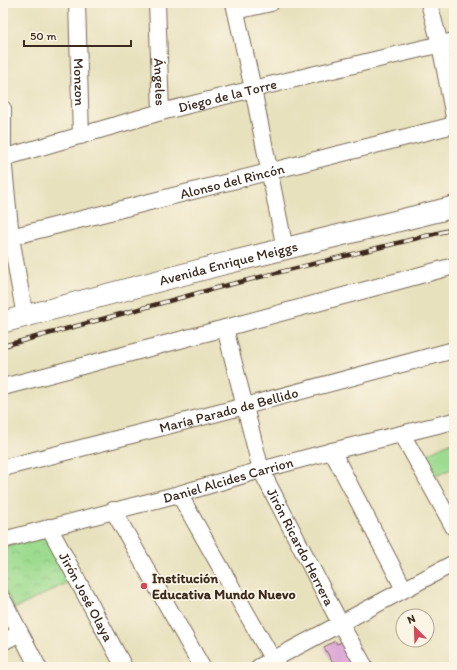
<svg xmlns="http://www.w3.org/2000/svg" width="457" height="670" font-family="Itim,sans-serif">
<defs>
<pattern id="park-crowns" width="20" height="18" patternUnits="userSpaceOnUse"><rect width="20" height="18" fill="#9ddb90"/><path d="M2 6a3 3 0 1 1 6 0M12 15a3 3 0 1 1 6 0" fill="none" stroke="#88bc7c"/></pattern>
</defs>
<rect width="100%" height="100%" fill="#fcf5e5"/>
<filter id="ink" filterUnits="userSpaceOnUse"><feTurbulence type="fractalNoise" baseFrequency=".025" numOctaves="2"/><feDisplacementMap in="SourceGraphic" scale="8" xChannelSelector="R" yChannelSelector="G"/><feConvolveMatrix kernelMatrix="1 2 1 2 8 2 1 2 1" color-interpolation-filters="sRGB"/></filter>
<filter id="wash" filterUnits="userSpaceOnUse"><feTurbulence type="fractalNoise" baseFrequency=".012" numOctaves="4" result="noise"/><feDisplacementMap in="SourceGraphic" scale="16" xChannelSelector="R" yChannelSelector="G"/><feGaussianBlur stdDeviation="0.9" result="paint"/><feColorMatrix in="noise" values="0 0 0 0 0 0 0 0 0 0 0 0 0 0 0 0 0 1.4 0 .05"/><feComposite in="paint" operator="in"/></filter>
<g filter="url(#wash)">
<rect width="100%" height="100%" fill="#e8e1be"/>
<polygon fill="url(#park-crowns)" stroke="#6c8257" points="46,535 71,581 14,609 3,585 3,547"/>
<polygon fill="#9ddb90" stroke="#6c8257" points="454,441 454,467 437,476 426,454"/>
<g id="blocks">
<polygon fill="#d79bd3" points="335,641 337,644 342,642 353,663 345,667 335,667 324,647"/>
</g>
</g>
<g filter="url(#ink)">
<use href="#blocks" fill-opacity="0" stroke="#786a56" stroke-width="1"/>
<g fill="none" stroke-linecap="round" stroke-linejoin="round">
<g stroke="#786a56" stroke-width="18">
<g id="minor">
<path id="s1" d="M77 3 81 136"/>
<path id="s2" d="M157 3 161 112"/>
<polyline points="234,3 253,89 285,249"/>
<polyline points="429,3 440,44 454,117"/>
<polyline points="236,11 271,3"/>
<polyline points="3,109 3,158 11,237 25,317"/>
<path id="s3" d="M3 158 161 112 253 89 454 41"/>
<path id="s4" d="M11 237 454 125"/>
<path id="s5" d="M225 328 261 470 340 623 365 667"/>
<polyline points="3,387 225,328 454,266"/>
<polyline points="402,434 454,528"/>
<polyline points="332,451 404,589"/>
<path id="s6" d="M3 468 245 406 454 350"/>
<polyline points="179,494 277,667"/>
<polyline points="113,510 202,667"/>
<path id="s7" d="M49 527 124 667"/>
<path id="s8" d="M3 540 179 494 261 470 332 451 454 421"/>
<polyline points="3,600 38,667"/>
<polyline points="3,642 20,633"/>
<polyline points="259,667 454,563"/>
</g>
</g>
<g stroke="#786a56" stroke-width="23">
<g id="tertiary">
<path id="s9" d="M3 322 219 265 454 207"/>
</g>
</g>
<use href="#minor" stroke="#fff" stroke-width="16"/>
<use href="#tertiary" stroke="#fff" stroke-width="21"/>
<g stroke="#3b2a1e" stroke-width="4.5">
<polyline id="rail" points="3,346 224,286 454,229"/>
</g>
<use href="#rail" stroke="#fcf5e5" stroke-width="3" stroke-dasharray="9" stroke-linecap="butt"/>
</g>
</g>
<circle fill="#d1495b" stroke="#fcf5e5" stroke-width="1.5" cx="144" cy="586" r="4"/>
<g text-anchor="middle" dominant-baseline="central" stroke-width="3.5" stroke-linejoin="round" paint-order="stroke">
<g font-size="14" fill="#3b2a1e" stroke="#fcf5e5">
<text stroke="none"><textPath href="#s1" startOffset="79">Monzon</textPath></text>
<text stroke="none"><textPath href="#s2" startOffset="79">Ángeles</textPath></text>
<text stroke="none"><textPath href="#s3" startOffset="233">Diego de la Torre</textPath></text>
<text stroke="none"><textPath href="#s4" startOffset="228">Alonso del Rincón</textPath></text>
<text stroke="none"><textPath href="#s9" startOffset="233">Avenida Enrique Meiggs</textPath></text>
<text stroke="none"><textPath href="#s6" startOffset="233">María Parado de Bellido</textPath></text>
<text stroke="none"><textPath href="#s8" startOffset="233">Daniel Alcides Carrion</textPath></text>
<text stroke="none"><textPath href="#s5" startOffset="233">Jirón Ricardo Herrera</textPath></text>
<text stroke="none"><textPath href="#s7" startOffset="79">Jirón José Olaya</textPath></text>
</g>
<g font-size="14" font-weight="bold" fill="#3b2a1e" stroke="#fcf5e5" text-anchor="start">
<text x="152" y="578">Institución<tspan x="152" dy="16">Educativa Mundo Nuevo</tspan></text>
</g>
</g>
<rect width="457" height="670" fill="none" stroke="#fcf5e5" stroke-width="16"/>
<g transform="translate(415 628) rotate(337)"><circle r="19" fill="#fcf5e5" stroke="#afa495"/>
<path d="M0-3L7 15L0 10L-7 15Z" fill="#d1495b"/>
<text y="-6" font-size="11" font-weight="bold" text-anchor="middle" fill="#3b2a1e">N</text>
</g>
<path d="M24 40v6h107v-6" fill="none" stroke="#3b2a1e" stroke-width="2"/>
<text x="30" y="40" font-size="12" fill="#3b2a1e" stroke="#fcf5e5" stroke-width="3" paint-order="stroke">50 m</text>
</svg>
